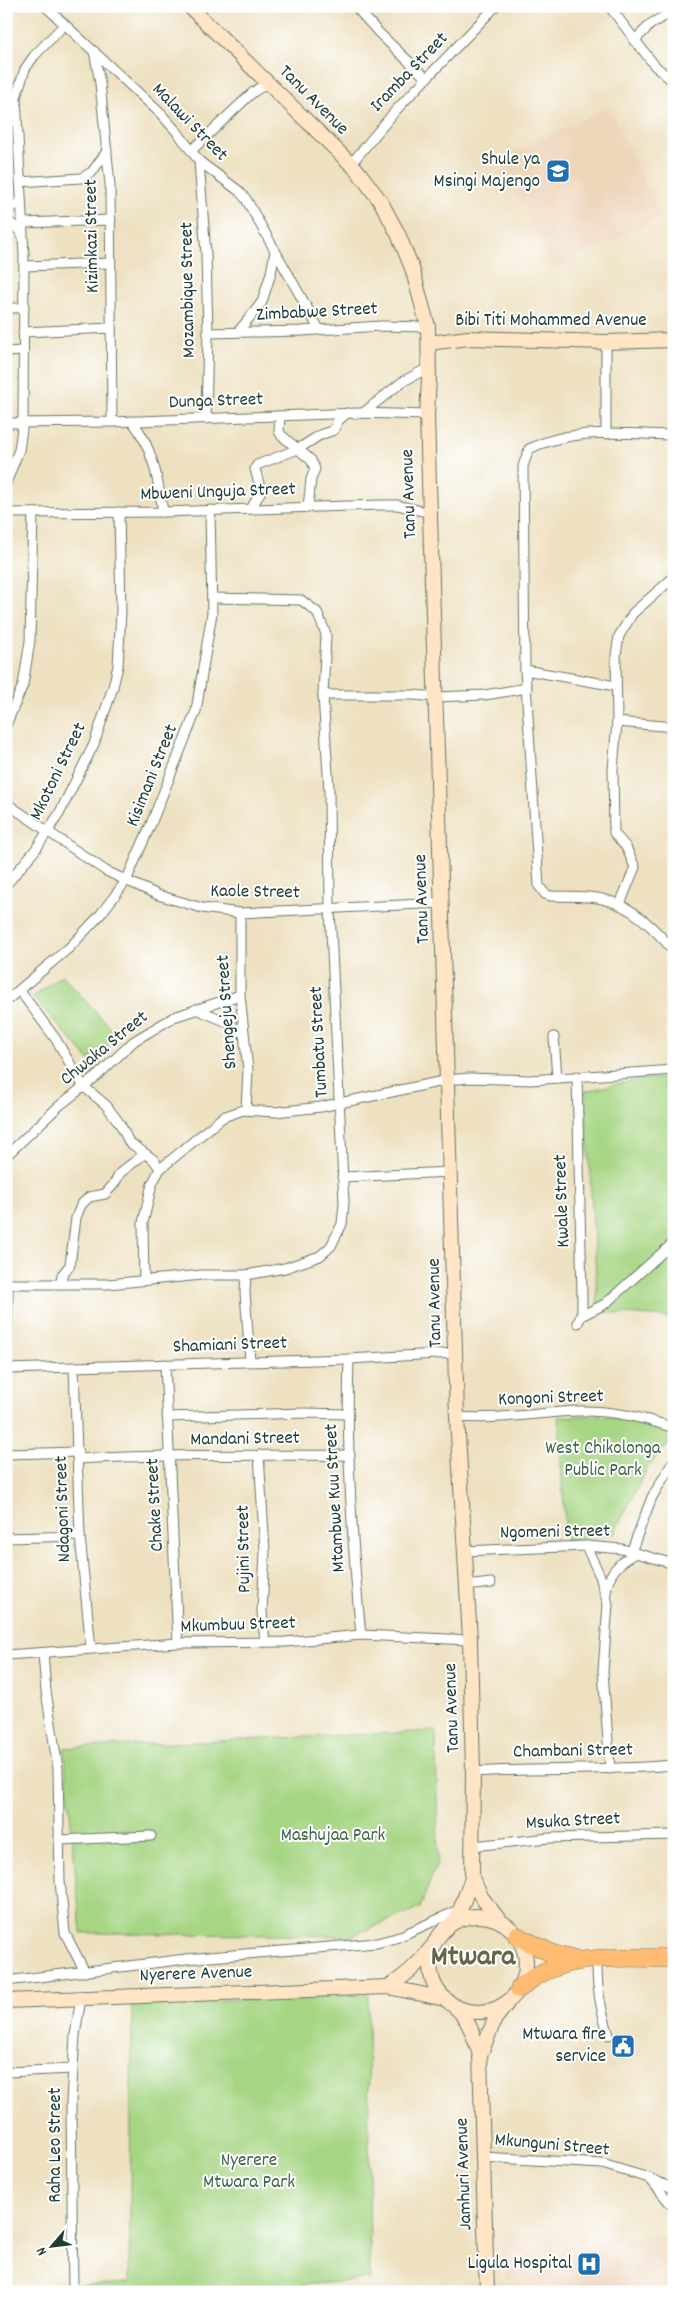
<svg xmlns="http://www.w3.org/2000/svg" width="680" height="2298" font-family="Dekko,sans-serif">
<rect width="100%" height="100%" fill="#fff"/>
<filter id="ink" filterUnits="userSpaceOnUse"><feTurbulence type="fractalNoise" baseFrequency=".02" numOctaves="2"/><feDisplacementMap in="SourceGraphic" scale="10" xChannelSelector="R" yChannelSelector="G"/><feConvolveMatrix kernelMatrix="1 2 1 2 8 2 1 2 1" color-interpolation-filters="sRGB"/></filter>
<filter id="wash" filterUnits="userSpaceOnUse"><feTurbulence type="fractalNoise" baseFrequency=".0096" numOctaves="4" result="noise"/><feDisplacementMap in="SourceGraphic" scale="20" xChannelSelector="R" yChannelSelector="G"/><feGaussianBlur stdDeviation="1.12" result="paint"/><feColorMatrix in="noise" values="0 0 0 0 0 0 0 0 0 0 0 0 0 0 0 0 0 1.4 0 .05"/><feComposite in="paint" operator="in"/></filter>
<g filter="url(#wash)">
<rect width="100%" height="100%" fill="#eee1c1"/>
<g fill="#eed6bb">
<polygon points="609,107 661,217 553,269 500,158"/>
<polygon points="503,2231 674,2237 674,2292 506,2292"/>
</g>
<g fill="#a6d583" stroke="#62895c">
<polygon points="62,975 118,1036 89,1060 33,997"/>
<polygon points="674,1078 674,1320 664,1317 598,1312 585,1091 641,1079"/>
<polygon points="601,1415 674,1433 674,1437 647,1468 614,1534 566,1541 558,1417"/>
<polygon points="436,1731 438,1860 420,1908 351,1936 81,1933 64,1748"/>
<polygon points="368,1994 370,2279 303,2285 302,2292 82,2292 81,2285 129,2283 132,2004"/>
</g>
</g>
<g filter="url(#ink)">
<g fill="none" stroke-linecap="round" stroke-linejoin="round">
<g stroke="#677665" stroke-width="11">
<g id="street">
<polyline points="45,6 161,114 178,133 199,161 239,191 246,199 319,329"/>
<polyline points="355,6 379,33 426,78"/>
<polyline points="609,6 655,66 674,82"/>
<polyline points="634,41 652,23 674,11"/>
<polyline points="94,51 100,83 110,185 112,422"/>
<polyline points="192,150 252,93 268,82"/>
<polyline points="199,161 206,255 208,333 206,419"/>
<polyline points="350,165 397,109 496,6"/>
<polyline points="20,182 81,178 92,172 107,151"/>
<polyline points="6,210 21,202"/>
<polyline points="6,220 16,227 22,235"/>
<polyline points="22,223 111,220"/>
<polyline points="24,266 110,263"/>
<polyline points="6,308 24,308"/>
<polyline points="23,332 111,328"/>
<polyline points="238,332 262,302 271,273 275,251"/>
<polyline points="208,333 302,331 381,326 428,327"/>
<polyline points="6,352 23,351"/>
<polyline points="363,413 402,382 428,368"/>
<polyline points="280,416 279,431 281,435 311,460 315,469 311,479 308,507"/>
<path d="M132 421C153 447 158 480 163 512"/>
<polyline points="6,423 112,422 358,413 427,415"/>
<polyline points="606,434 606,342"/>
<path d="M674 435C626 434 573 427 529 449L523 466 525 670 539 886 545 894 551 896C568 897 585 895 602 899 632 905 654 928 674 951"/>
<polyline points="6,483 19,450 23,422 24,255 16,97 25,69 34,56 64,25"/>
<polyline points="251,509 261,491 255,469 257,465 298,449 320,435 334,430 337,422 347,413"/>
<polyline points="6,513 163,512 381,505 397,505 430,513"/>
<polyline points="525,670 616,686"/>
<polyline points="323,695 414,695 436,697 485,695 527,688"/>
<polyline points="617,722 674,727"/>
<polyline points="6,725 23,685 30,641 33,513"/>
<polyline points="6,803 106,871 158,895 202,908 240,913 442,903"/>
<polyline points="6,885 36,849 59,814 94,744 113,687 118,666 121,611 119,512"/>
<polyline points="620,904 635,867 626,847 614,833 613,769 617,722 616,655 619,636 633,613 674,577"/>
<polyline points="240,913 240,995 248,1070 246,1110"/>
<polyline points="20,991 55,1038 84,1087 106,1105 120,1124 129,1142 154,1160 160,1169"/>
<polyline points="6,1001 70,947 100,915 126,881 151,824 196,711 212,613 210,510"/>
<polyline points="196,1009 225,1021 244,1034"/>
<polyline points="554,1037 557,1078"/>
<polyline points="577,1076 582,1296 582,1312 578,1323"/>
<polyline points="6,1156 59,1106 97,1076 134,1041 174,1017 240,995"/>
<polyline points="342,1177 451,1172"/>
<polyline points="246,1275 245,1292 250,1361"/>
<polyline points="144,1280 143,1223 152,1184 160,1169 223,1117 243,1110 275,1112 321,1107 448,1080 469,1078 530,1080 674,1070"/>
<polyline points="6,1284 108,1284 202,1275 246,1275 285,1268 320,1256 331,1246 342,1224 344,1203 330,909 329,790 323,695 326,634 317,612 301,600 212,598"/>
<polyline points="61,1284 62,1275 70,1265 76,1218 81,1205 89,1197 105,1194 114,1184 120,1173 144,1154"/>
<polyline points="581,1316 605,1304 674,1242"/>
<path d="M349 1359C346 1451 352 1544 361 1635"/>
<polyline points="165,1364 178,1643"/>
<polyline points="74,1368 80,1536 91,1649"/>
<polyline points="6,1369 349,1359 455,1353"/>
<polyline points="7,1369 8,1285"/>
<polyline points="167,1417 304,1413 348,1414"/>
<path d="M457 1417C497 1420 536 1413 576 1411 609 1410 643 1417 674 1428"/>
<polyline points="6,1454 78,1452"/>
<polyline points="259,1455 265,1551 262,1612 265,1642"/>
<path d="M79 1459C169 1454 260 1456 350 1455"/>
<polyline points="6,1538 80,1536"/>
<polyline points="586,1546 600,1576 608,1604 603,1671 610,1769"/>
<polyline points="464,1551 586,1546 622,1549 674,1564"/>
<polyline points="631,1552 652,1497 674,1460"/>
<polyline points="466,1586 491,1583"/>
<path d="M606 1593C608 1573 618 1563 635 1554"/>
<polyline points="43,1653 46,1691 58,1769 60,1881 65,1933 85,1972"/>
<polyline points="6,1655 178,1643 285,1642 361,1635 470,1640"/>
<path d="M473 1772C540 1768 607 1771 674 1765"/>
<polyline points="59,1840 151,1836"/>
<polyline points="473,1846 549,1838 674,1835"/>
<path d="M597 1959C596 1987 600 2009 609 2035"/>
<polyline points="6,1981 186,1959 377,1943 396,1938 461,1909"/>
<polyline points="6,2072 73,2069"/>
<polyline points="483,2157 602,2164 649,2178 674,2189"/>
<polyline points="650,2179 674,2208"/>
<polyline points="73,2292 71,2102 75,2035 81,1998"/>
</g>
</g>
<g stroke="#677665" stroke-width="16">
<g id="secondary">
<polyline points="189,6 357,170 381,202 398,234 412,268 428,327 429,378 427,415 457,1417 470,1640 473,1772 472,1878 456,1921"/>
<polyline points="429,343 468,338 606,342 674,340"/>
<polyline points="472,1878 482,1898 500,1921"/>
<circle cx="478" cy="1964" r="48"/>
<path d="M388 1987C406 1976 418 1965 431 1948"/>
<polyline points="6,2001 388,1987 445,1999"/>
<path d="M455 2007C469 2018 474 2038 480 2055L487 2292"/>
<polyline points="480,2055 495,2019 506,2005"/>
</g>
</g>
<g stroke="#677665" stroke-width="19">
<g id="highway">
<polyline points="517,1936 553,1954 574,1960"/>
<path d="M519 1989C561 1950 620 1959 674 1958"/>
</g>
</g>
<use href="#street" stroke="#fff" stroke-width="9"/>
<use href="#secondary" stroke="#ffe4c6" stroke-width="14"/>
<use href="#highway" stroke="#ffbb71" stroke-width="18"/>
</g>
</g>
<defs>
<g id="school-square" transform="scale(1.25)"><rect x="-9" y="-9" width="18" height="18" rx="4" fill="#1f6fb2" stroke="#fff"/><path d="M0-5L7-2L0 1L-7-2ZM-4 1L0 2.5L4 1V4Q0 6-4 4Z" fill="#fff"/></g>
<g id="civic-square" transform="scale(1.25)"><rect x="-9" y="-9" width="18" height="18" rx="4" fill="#1f6fb2" stroke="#fff"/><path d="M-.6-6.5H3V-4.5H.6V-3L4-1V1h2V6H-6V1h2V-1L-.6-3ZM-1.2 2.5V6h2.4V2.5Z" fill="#fff"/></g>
<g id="hospital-square" transform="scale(1.25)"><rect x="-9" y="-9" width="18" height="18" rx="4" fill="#1f6fb2" stroke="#fff"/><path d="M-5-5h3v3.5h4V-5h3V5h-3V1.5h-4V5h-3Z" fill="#fff"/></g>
</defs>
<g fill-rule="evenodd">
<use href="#school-square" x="558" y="171"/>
<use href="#civic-square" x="623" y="2046"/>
<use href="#hospital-square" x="589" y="2264"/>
</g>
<g text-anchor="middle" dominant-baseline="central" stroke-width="4" stroke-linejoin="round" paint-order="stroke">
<g font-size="19" fill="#1f3d34" stroke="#fff">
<text transform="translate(410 73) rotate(-46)">Iramba Street</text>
<text transform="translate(313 101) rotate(45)">Tanu Avenue</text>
<text transform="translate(189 123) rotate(46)">Malawi Street</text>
<text transform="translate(93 236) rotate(-91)">Kizimkazi Street</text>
<text transform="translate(189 290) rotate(-91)">Mozambique Street</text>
<text transform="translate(317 313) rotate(-3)">Zimbabwe Street</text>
<text x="551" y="321">Bibi Titi Mohammed Avenue</text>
<text transform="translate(216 402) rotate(-2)">Dunga Street</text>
<text transform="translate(218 493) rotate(-2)">Mbweni Unguja Street</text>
<text transform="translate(410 494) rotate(-92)">Tanu Avenue</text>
<text transform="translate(59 772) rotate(-64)">Mkotoni Street</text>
<text transform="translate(153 776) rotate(-68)">Kisimani Street</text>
<text transform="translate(255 893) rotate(1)">Kaole Street</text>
<text transform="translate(423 899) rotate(-92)">Tanu Avenue</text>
<text transform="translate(228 1012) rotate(-94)">Shengeju Street</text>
<text transform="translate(320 1042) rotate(-93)">Tumbatu Street</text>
<text transform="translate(105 1049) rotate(-39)">Chwaka Street</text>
<text transform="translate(563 1201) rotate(-92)">Kwale Street</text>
<text transform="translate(436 1303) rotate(-91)">Tanu Avenue</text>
<text transform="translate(230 1346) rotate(-2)">Shamiani Street</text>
<text transform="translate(551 1399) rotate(-2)">Kongoni Street</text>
<text transform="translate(245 1440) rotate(-1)">Mandani Street</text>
<text transform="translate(336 1498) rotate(-93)">Mtambwe Kuu Street</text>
<text transform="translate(156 1505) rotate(-93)">Chake Street</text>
<text transform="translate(64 1509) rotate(-92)">Ndagoni Street</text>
<text transform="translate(555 1533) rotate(-1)">Ngomeni Street</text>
<text transform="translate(245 1549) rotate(-91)">Pujini Street</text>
<text transform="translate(238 1626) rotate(-2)">Mkumbuu Street</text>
<text transform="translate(453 1708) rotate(-92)">Tanu Avenue</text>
<text transform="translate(573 1752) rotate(-1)">Chambani Street</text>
<text transform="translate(573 1822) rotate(-3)">Msuka Street</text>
<text transform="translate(196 1975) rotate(-2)">Nyerere Avenue</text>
<text transform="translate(56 2145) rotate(-90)">Raha Leo Street</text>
<text transform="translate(552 2146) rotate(5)">Mkunguni Street</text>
<text transform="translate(465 2174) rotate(-92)">Jamhuri Avenue</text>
</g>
<g font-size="19" fill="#1f3d34" stroke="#fff" text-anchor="end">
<text x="540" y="160">Shule ya<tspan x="540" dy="22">Msingi Majengo</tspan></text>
<text x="606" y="2035">Mtwara fire<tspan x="606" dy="22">service</tspan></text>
<text x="572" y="2264">Ligula Hospital</text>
</g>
<g font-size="19" fill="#416348" stroke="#fff">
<text x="603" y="1449">West Chikolonga<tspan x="603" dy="22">Public Park</tspan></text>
<text x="333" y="1836">Mashujaa Park</text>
<text x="249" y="2161">Nyerere<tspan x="249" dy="22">Mtwara Park</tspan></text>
</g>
<g font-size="29" font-weight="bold" fill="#636649" stroke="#fff">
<text x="473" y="1958">Mtwara</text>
</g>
</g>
<rect width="680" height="2298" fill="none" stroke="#fff" stroke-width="25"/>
<g transform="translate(52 2246) rotate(242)" stroke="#ffffff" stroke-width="4" paint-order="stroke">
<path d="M0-4L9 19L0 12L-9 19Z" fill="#1f3d34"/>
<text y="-8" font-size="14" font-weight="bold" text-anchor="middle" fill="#1f3d34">N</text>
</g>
</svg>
